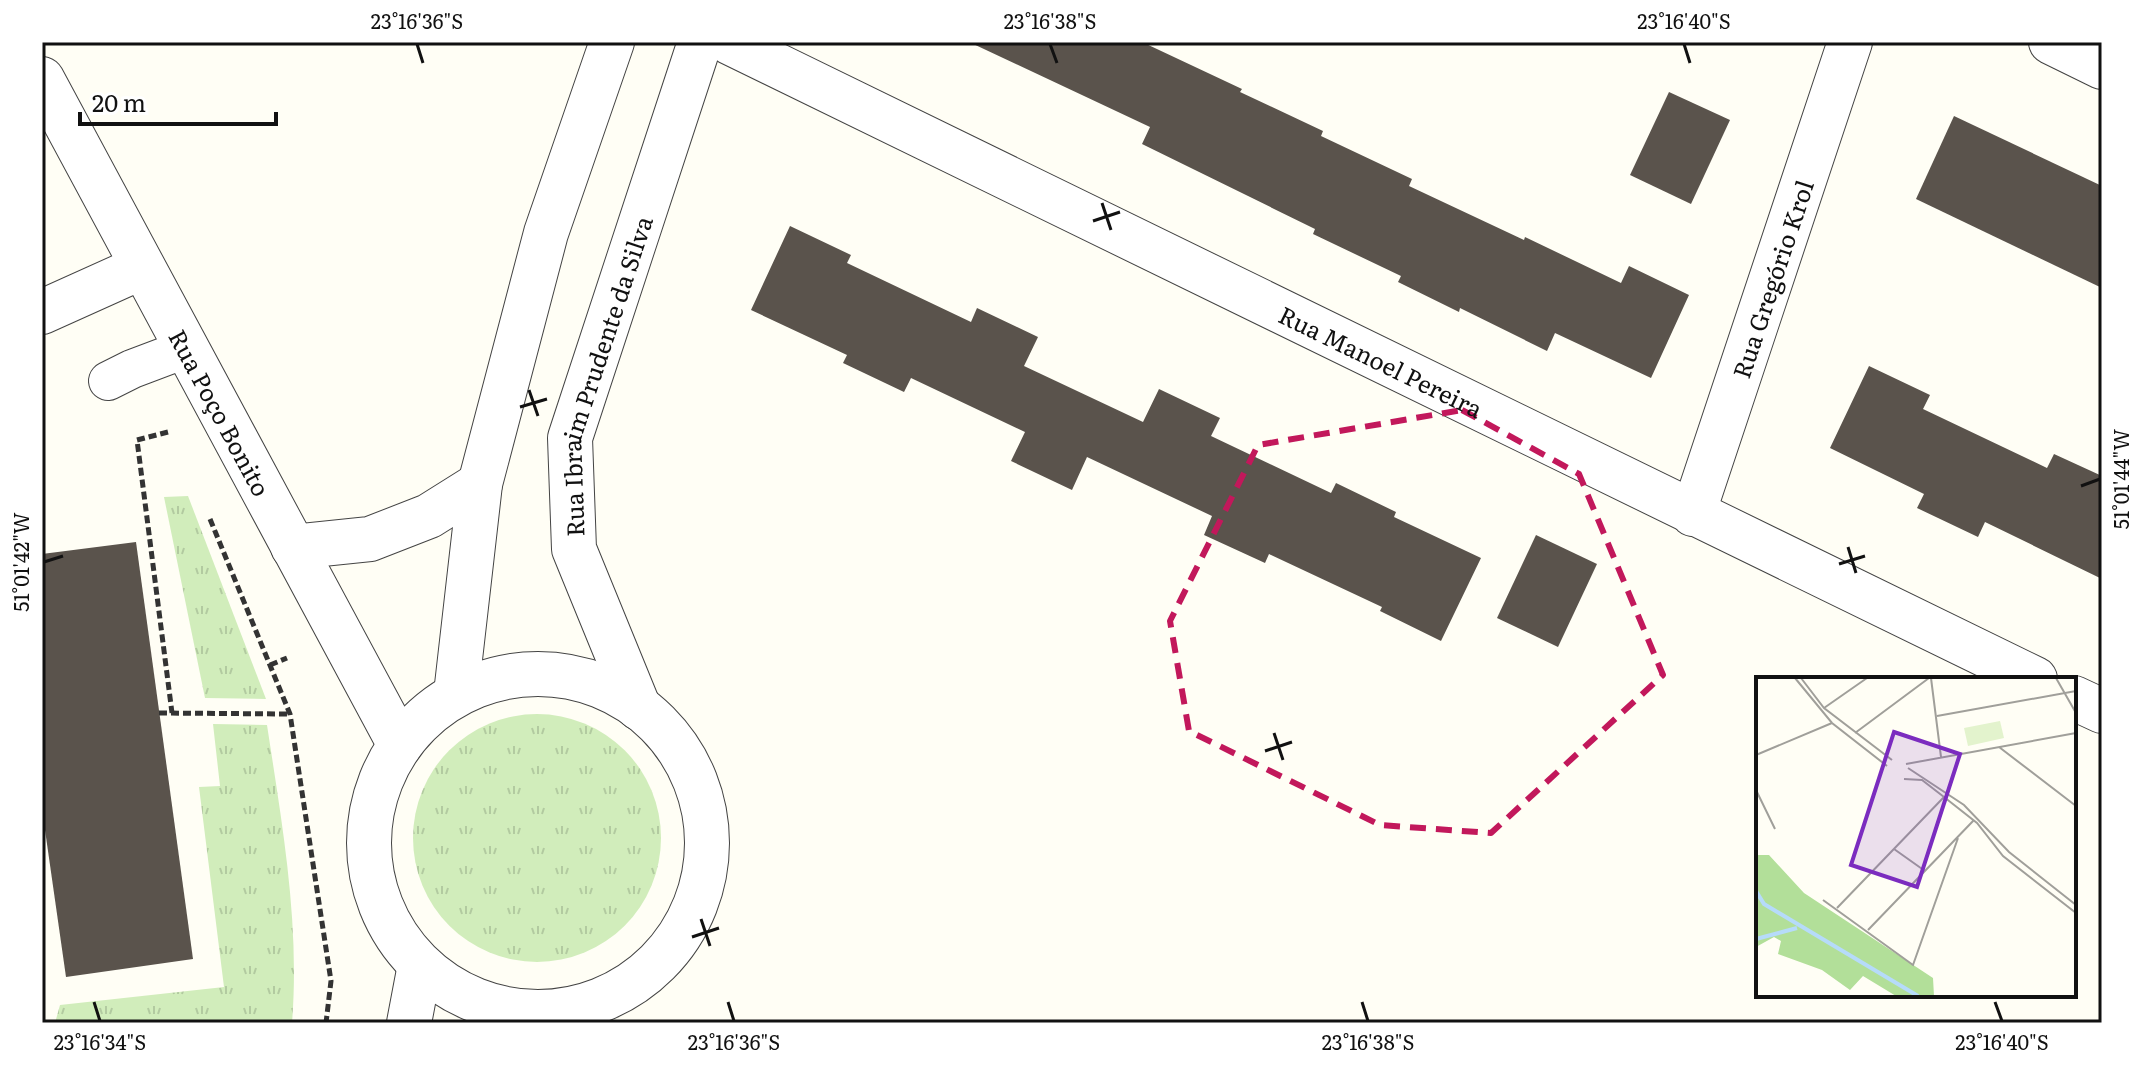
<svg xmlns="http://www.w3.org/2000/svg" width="2144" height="1065" font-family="Literata,serif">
<defs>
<pattern id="grass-tufts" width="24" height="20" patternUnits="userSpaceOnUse" patternTransform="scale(2)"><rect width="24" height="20" fill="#d1edbb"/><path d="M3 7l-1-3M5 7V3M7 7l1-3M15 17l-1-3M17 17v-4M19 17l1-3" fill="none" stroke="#b2caa0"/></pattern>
</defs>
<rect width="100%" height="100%" fill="#fffef5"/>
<g fill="url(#grass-tufts)">
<polygon points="188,496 266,699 205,698 164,497"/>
<circle cx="537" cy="838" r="124"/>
<path d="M213 724 267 725C282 824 300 922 292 1023H55L60 1005 224 987 199 787 220 786Z"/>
</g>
<g fill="#5a534c">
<polygon points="969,42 1142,42 1242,89 1240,92 1323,131 1321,136 1412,179 1409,186 1524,240 1525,237 1621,283 1629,266 1689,295 1651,378 1555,333 1547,351 1460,308 1459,312 1398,282 1401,276 1313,234 1315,229 1142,144 1150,127"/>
<polygon points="1669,92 1730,120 1691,204 1630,175"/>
<polygon points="1954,116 2102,186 2102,288 1916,199"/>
<polygon points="790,226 851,255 847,263 971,322 977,308 1038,337 1024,366 1143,422 1159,389 1220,418 1211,436 1331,493 1336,483 1396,512 1394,517 1481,558 1441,641 1380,611 1382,607 1269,554 1265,563 1204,535 1212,516 1087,457 1072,490 1011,461 1025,432 911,378 904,392 843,363 847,355 751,310"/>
<polygon points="1869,366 1930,395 1923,409 2047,468 2054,454 2102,476 2102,579 1985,522 1978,537 1917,508 1924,494 1830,448"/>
<polygon points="1536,535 1597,564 1558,647 1497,618"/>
<polygon points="136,542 193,959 66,977 42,809 42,554"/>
</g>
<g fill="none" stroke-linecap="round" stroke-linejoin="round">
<g stroke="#444" stroke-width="40">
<polyline id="service" points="108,381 132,369 185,349"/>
</g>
<g stroke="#444" stroke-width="46">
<g id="minor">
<path id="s1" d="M729 42 2035 679"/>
<polyline points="2051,42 2102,67"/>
<path id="s2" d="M42 79 400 745"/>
<polyline points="42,312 142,267"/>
<path id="s3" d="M1693 514 1850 42"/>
<polyline points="2074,698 2102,711"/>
</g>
</g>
<g stroke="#444" stroke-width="46">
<g id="tertiary">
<polyline points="293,547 370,539 429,516 480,484"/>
<circle cx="538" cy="843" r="169"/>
<polyline points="456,694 480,484 546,233 612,42"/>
<path id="s4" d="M639 708 574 549 570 438 700 42"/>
<polyline points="409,1023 420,965"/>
</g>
</g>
<g stroke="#333" stroke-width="5" stroke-dasharray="8 4" stroke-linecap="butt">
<polyline points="168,432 137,440 172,713"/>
<polyline points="210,519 290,714 331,981 326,1023"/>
<polyline points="270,665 287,658"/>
<polyline points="159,713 290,714"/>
</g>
<use href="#service" stroke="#fff" stroke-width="38"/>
<use href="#minor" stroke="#fff" stroke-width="44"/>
<use href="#tertiary" stroke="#fff" stroke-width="44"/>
</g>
<path fill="none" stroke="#c2185b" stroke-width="6" stroke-dasharray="16 10" stroke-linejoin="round" d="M1462 410 1579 474 1663 675 1491 833 1380 825 1189 731 1170 621 1258 445Z"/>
<path fill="none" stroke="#111" stroke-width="3" d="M417 44 423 63M1050 44 1057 63M1684 44 1690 63M1102 203 1111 230M1093 221 1120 212M529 390 538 416M520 407 547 399M2081 486 2100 479M1848 547 1856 573M44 562 63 556M1839 564 1865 556M1274 733 1283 760M1265 751 1292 742M701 919 710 946M692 937 719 928M94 1002 100 1021M728 1002 734 1021M1362 1002 1368 1021M1995 1002 2002 1021"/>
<g text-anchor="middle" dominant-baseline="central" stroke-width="8" stroke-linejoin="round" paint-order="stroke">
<g font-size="24" fill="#111" stroke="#fff">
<text stroke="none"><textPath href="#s3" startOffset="248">Rua Gregório Krol</textPath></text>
<text stroke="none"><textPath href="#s1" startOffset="726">Rua Manoel Pereira</textPath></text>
<text stroke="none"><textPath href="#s4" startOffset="350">Rua Ibraim Prudente da Silva</textPath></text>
<text stroke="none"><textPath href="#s2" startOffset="378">Rua Poço Bonito</textPath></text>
</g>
</g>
<g transform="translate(1756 677)">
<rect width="320" height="320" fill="#fffef5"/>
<path d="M0 178H13L48 216 177 301 178 319H140L107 299 94 313 66 293 22 277 25 264 18 260 0 270Z" fill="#b2df99"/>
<path d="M244 44 248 61 212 69 208 51Z" fill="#e3f3cd"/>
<path fill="none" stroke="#b6dbfa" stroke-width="4" d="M0 214 8 227 162 319M0 262 41 251"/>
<path fill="none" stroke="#a09f9a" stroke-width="2" d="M39 1 76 46 131 89M45 1 68 31 136 83M175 1 185 80M300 1 320 36M68 31 111 1M181 39 320 14M99 56 173 1M243 70 320 129M0 78 76 46M150 87 320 56M152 91 208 128 253 175 320 228M148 102 166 103 188 120 221 146 247 179 320 236M0 113 19 152M138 172 169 194M67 223 157 288 202 161M81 231 188 120M112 253 218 143"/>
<path fill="#7b2cbf" fill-opacity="0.15" stroke="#7b2cbf" stroke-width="4" d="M138 55 204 77 161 210 95 188Z"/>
<rect width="320" height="320" fill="none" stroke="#111" stroke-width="4"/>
</g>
<rect width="2144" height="1065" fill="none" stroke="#ffffff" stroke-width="88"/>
<path d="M80 112v12h196v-12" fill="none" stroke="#111111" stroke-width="4"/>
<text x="92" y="112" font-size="24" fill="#111111" stroke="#ffffff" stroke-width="6" paint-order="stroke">20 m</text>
<rect x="44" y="44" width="2056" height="977" fill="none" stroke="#111" stroke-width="3"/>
<g font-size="20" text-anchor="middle" fill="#111">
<text x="417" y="29">23°16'36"S</text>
<text x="1050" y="29">23°16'38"S</text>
<text x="1684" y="29">23°16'40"S</text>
<text transform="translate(2122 479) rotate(-90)" y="7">51°01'44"W</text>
<text transform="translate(22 562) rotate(-90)" y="7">51°01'42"W</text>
<text x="100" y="1050">23°16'34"S</text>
<text x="734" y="1050">23°16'36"S</text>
<text x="1368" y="1050">23°16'38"S</text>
<text x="2002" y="1050">23°16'40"S</text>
</g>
</svg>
